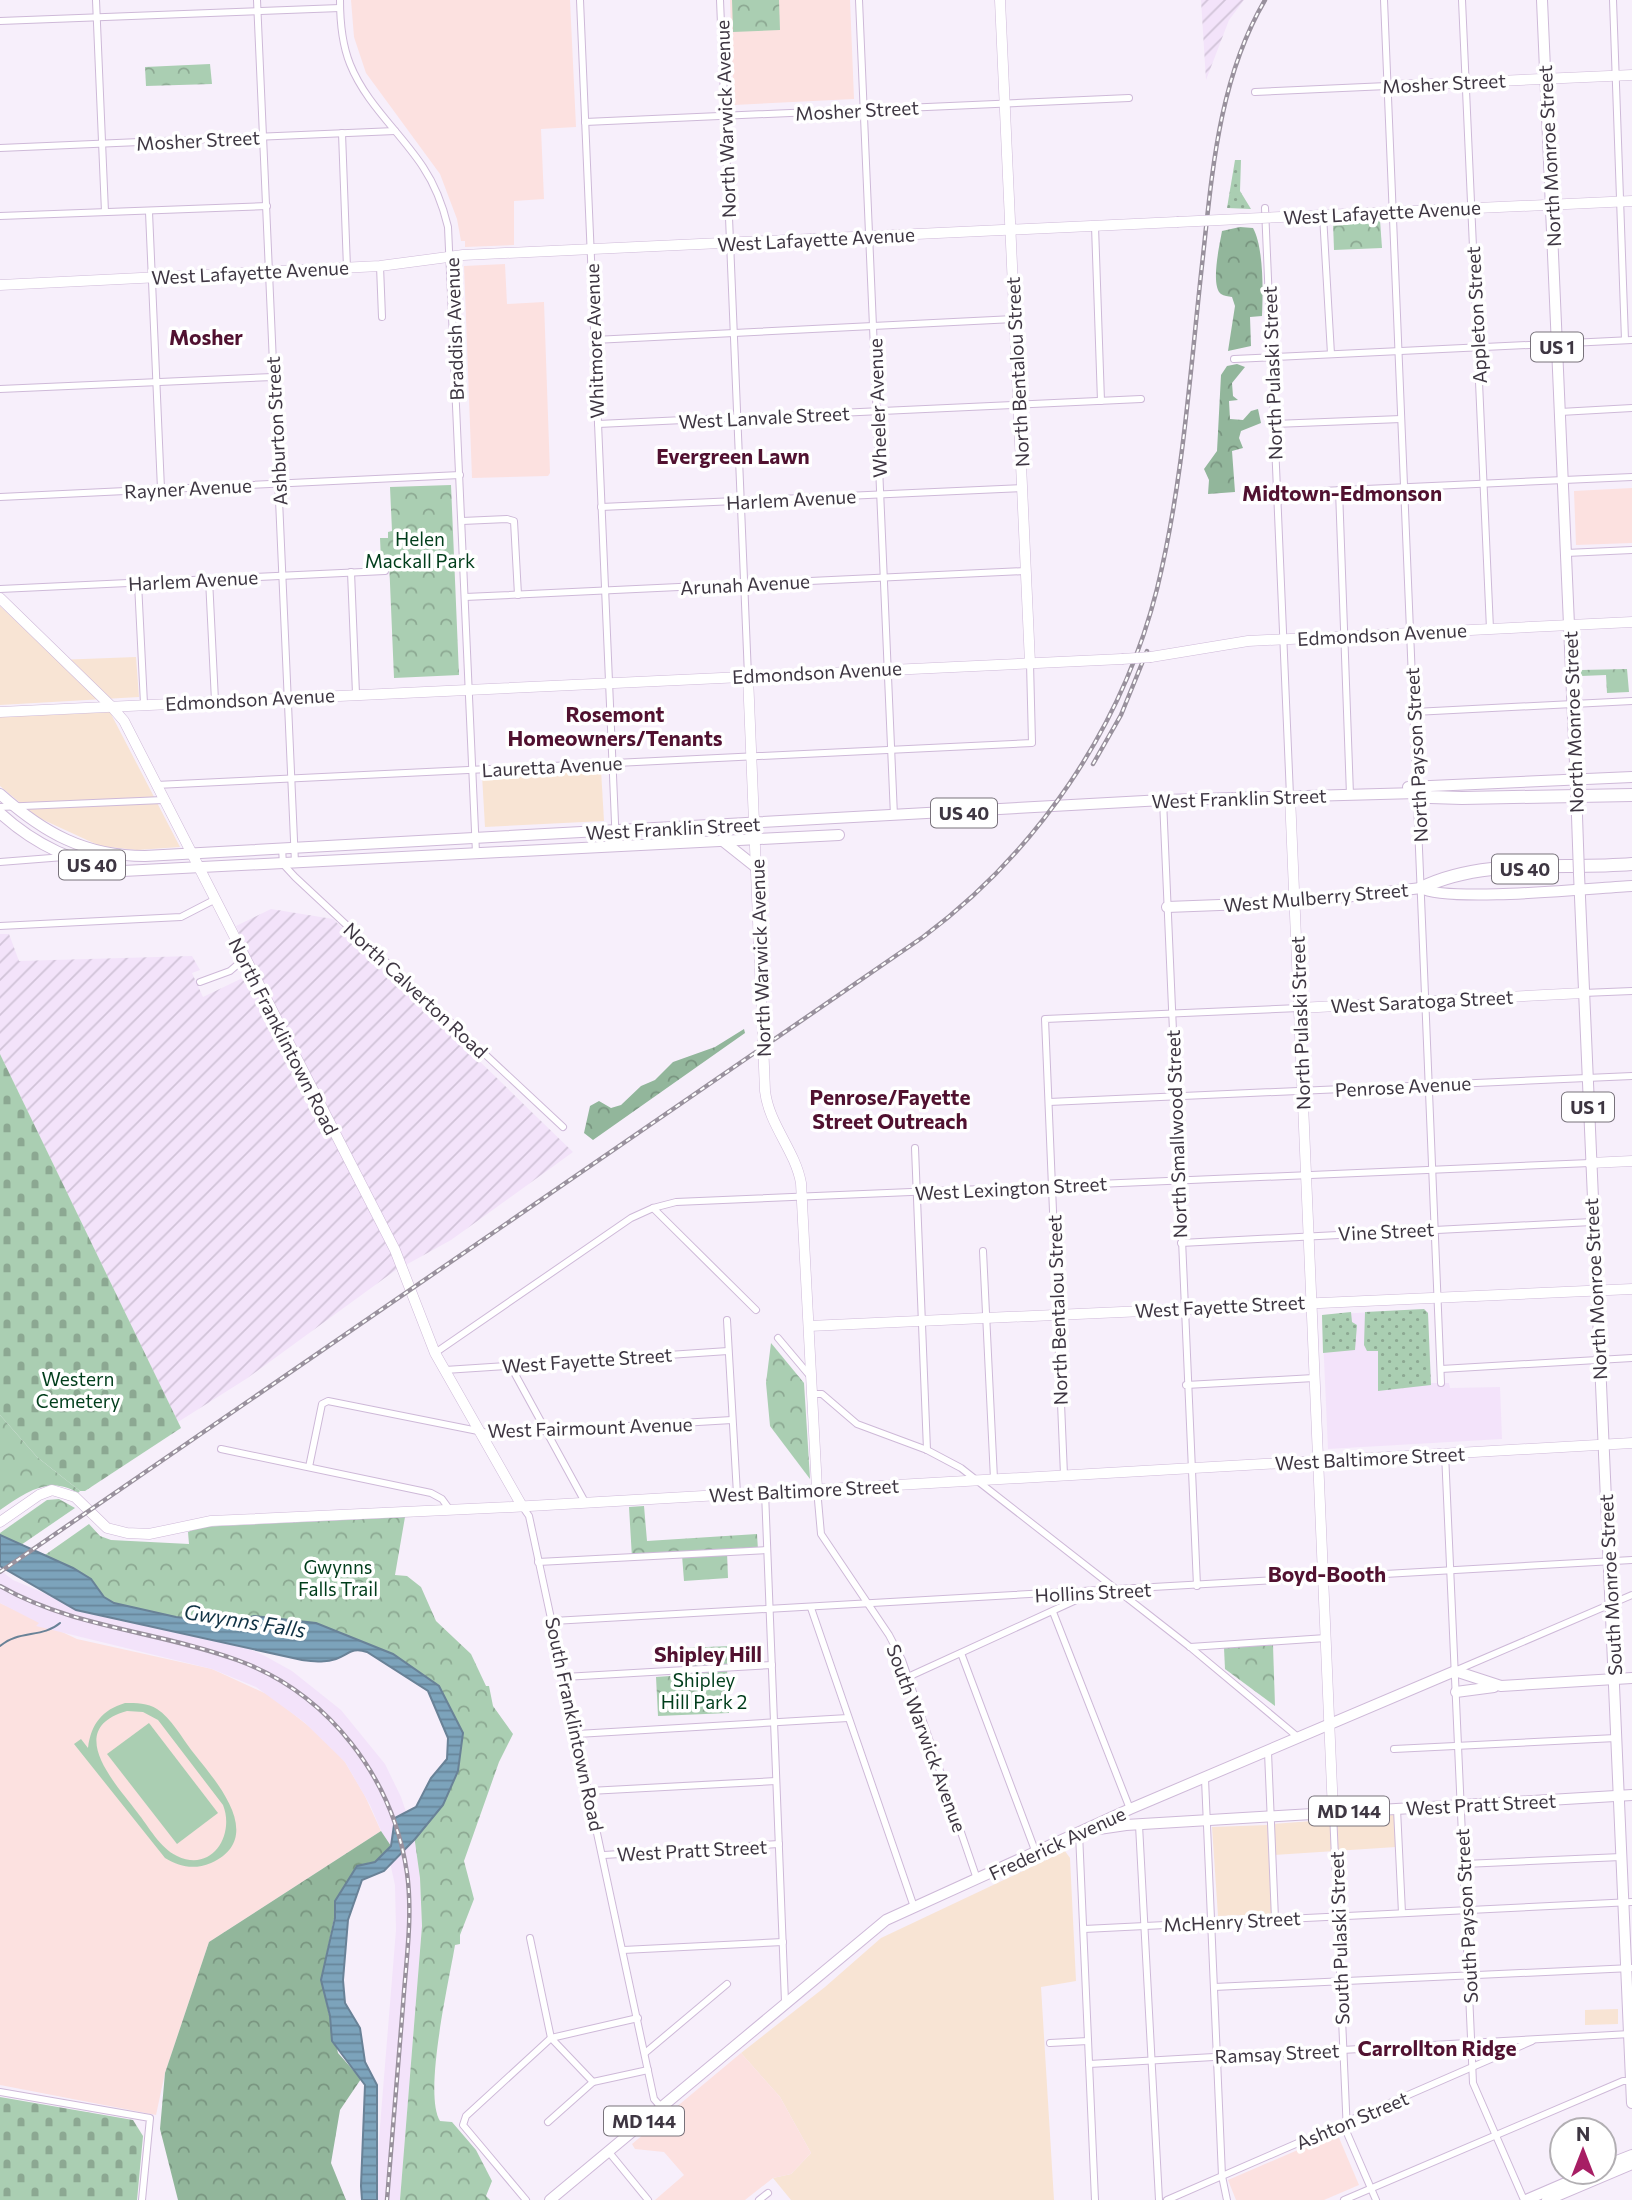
<svg xmlns="http://www.w3.org/2000/svg" width="1632" height="2200" font-family="Commissioner,sans-serif">
<defs>
<pattern id="industrial-furrows" width="10" height="10" patternUnits="userSpaceOnUse" patternTransform="scale(1.75)"><rect width="10" height="10" fill="#f3e3fa"/><path d="M-1 1l2-2M0 10L10 0M9 11l2-2" fill="none" stroke="#d1c3d8"/></pattern>
<pattern id="grass-dots" width="8" height="8" patternUnits="userSpaceOnUse" patternTransform="scale(1.75)"><rect width="8" height="8" fill="#aaceb2"/><path d="M2 2h.1M6 6h.1" fill="none" stroke="#8ca892" stroke-width="1.8" stroke-linecap="round"/></pattern>
<pattern id="forest-crowns" width="20" height="18" patternUnits="userSpaceOnUse" patternTransform="scale(1.75)"><rect width="20" height="18" fill="#92b69b"/><path d="M2 6a3 3 0 1 1 6 0M12 15a3 3 0 1 1 6 0" fill="none" stroke="#799580"/></pattern>
<pattern id="cemetery-stones" width="16" height="16" patternUnits="userSpaceOnUse" patternTransform="scale(1.75)"><rect width="16" height="16" fill="#aaceb2"/><path d="M2 7V4a2 2 0 0 1 4 0v3zM10 15v-3a2 2 0 0 1 4 0v3z" fill="#8ca892"/></pattern>
<pattern id="park-crowns" width="20" height="18" patternUnits="userSpaceOnUse" patternTransform="scale(1.75)"><rect width="20" height="18" fill="#aaceb2"/><path d="M2 6a3 3 0 1 1 6 0M12 15a3 3 0 1 1 6 0" fill="none" stroke="#8ca892"/></pattern>
<pattern id="water-rules" width="6" height="5" patternUnits="userSpaceOnUse" patternTransform="scale(1.75)"><rect width="6" height="5" fill="#7ca3bb"/><path d="M0 2.5h6" fill="none" stroke="#67869a"/></pattern>
</defs>
<rect width="100%" height="100%" fill="#f7effb"/>
<g fill="#f8e4d4">
<polygon points="0,606 57,660 136,657 139,697 0,705"/>
<polygon points="110,712 180,847 137,850 100,846 37,817 0,786 0,717"/>
<polygon points="601,770 604,821 485,827 482,775"/>
<polygon points="1394,1815 1396,1847 1274,1855 1272,1824"/>
<polygon points="1268,1825 1272,1914 1218,1916 1212,1827"/>
<polygon points="1065,1851 1070,1858 1076,1981 1041,1987 1054,2200 791,2200 773,2178 791,2174 811,2153 780,2097 741,2053 825,1987 881,1938"/>
<polygon points="1618,2009 1618,2024 1585,2025 1585,2010"/>
</g>
<g fill="url(#industrial-furrows)">
<polygon points="1201,0 1244,0 1229,20 1206,80"/>
<polygon points="271,909 333,919 573,1152 451,1240 393,1272 246,1379 178,1422 0,1054 0,934 9,934 19,961 192,956 200,970 192,973 203,997 257,971 236,926"/>
</g>
<g fill="#fce1e0">
<polygon points="351,0 570,0 576,127 541,129 544,199 514,201 514,245 465,247 465,241 461,241 457,219 440,174 366,73 354,37"/>
<polygon points="730,0 850,0 854,99 734,105"/>
<polygon points="505,264 507,304 544,302 550,473 548,476 472,478 464,266"/>
<polygon points="1632,488 1632,543 1576,545 1574,491"/>
<polygon points="0,1603 77,1639 212,1669 271,1696 326,1740 345,1762 365,1796 381,1831 209,1942 165,2073 156,2115 0,2085"/>
<polygon points="741,2053 780,2097 811,2153 791,2174 773,2178 745,2200 655,2200 684,2175 664,2152 635,2149 632,2144"/>
<polygon points="1337,2133 1359,2185 1324,2200 1236,2200 1228,2180"/>
</g>
<g fill="#f3e3fa">
<polygon points="1424,1309 1428,1313 1431,1383 1449,1383 1450,1388 1500,1387 1502,1439 1328,1449 1322,1315"/>
<polygon points="0,1570 13,1580 72,1605 236,1643 265,1656 292,1671 341,1710 385,1764 401,1797 414,1835 420,1878 422,1926 400,2200 374,2200 396,1930 395,1885 385,1840 370,1805 345,1762 304,1722 256,1687 212,1669 36,1626 39,1623 0,1603"/>
</g>
<g fill="url(#grass-dots)">
<polygon points="1235,160 1241,160 1240,191 1251,209 1227,208"/>
<polygon points="1424,1309 1428,1313 1431,1385 1378,1391 1378,1351 1367,1351 1364,1345 1365,1312"/>
<polygon points="1351,1312 1352,1322 1357,1325 1355,1350 1323,1353 1322,1315"/>
</g>
<g fill="url(#forest-crowns)">
<path d="M1240 227 1253 228C1264 248 1263 293 1262 316L1250 317 1251 346 1228 351 1235 306 1232 297C1228 296 1224 296 1221 294 1210 286 1220 243 1222 231Z"/>
<polygon points="1237,364 1245,367 1232,383 1233,396 1238,400 1229,401 1230,419 1243,420 1251,411 1258,409 1261,423 1241,431 1239,438 1243,448 1232,451 1235,492 1208,494 1209,480 1204,469 1217,451 1221,375 1227,366"/>
<polygon points="744,1029 745,1033 593,1140 584,1133 590,1106 599,1101 611,1108 621,1105 641,1086 655,1080 673,1062 715,1047"/>
<polygon points="381,1831 391,1846 375,1862 368,1863 339,1895 321,1980 338,2053 361,2079 340,2110 331,2163 346,2200 178,2200 160,2129 165,2073 209,1942"/>
</g>
<g fill="url(#cemetery-stones)">
<polygon points="0,1054 181,1428 85,1491 80,1491 37,1457 0,1415"/>
<polygon points="0,2097 133,2120 143,2136 137,2200 0,2200"/>
</g>
<g fill="url(#park-crowns)">
<polygon points="732,0 779,0 780,30 733,32"/>
<polygon points="210,64 212,84 146,86 145,67"/>
<polygon points="1380,220 1382,248 1334,250 1333,222"/>
<polygon points="451,485 459,675 394,678 389,560 381,560 380,538 388,538 388,532 392,531 390,487"/>
<polygon points="1627,669 1629,692 1607,693 1606,675 1581,676 1581,670"/>
<polygon points="771,1343 804,1383 810,1479 770,1426 766,1383"/>
<path d="M0 1415 37 1457 80 1491 78 1493C49 1475 25 1493 0 1510Z"/>
<polygon points="59,1499 75,1508 2,1558 0,1556 0,1533 47,1500"/>
<polygon points="644,1506 647,1541 757,1534 758,1550 727,1552 728,1578 684,1581 682,1555 632,1558 629,1507"/>
<path d="M405 1517 395 1575 407 1576 421 1587 436 1621 471 1654 486 1686H489L493 1706 513 1734 499 1762 464 1861 474 1899 460 1935V1944L455 1945C449 1982 423 2093 440 2121L452 2122 476 2150 492 2181 486 2196 490 2200H400L422 1926 420 1878 414 1835 455 1745 430 1686 353 1641 226 1632 131 1615 32 1564 89 1524 100 1536 111 1540 189 1544 188 1532 199 1527Z"/>
<polygon points="1273,1645 1275,1706 1225,1669 1224,1648"/>
<polygon points="730,1646 734,1652 735,1667 727,1668 729,1713 658,1716 656,1677 684,1675 683,1648"/>
</g>
<g fill="#aaceb2" fill-rule="evenodd">
<path d="M125 1703C136 1703 148 1703 157 1709 171 1718 182 1738 192 1751 214 1779 268 1837 211 1863 194 1870 180 1867 165 1858L74 1744 81 1739 88 1748C91 1724 102 1710 125 1703ZM127 1711 143 1712 158 1720 223 1805C235 1835 212 1873 177 1856 160 1848 149 1827 137 1812 116 1784 63 1729 127 1711Z"/>
<polygon points="149,1723 218,1813 177,1844 107,1754"/>
</g>
<path fill="url(#water-rules)" stroke="#698297" stroke-width="2" d="M0 1535 73 1568 91 1579 104 1597 114 1603 176 1617 228 1623 254 1616 316 1623 393 1654 439 1686 463 1733 458 1771 443 1805 415 1839 384 1871 362 1880 348 1920 343 1980 345 2003 360 2028 365 2062 377 2085V2200H362L361 2186 365 2085 332 2041 330 2016 321 1980 335 1918V1901L357 1866 375 1862 391 1846 395 1818 416 1807 431 1778 447 1759 448 1738 428 1691 367 1652C352 1647 349 1654 336 1659 325 1663 313 1661 302 1660L76 1610 0 1566Z"/>
<g fill="none" stroke-linecap="round" stroke-linejoin="round">
<path stroke="#698297" stroke-width="2" d="M0 1646C18 1630 43 1638 60 1623"/>
<g stroke="#ceb9d8" stroke-width="8">
<g id="street">
<polyline points="96,0 105,212"/>
<polyline points="257,0 295,863"/>
<path d="M340 0C340 22 342 44 350 64 366 104 400 132 423 167 435 185 443 206 448 227L476 853"/>
<polyline points="580,0 616,846"/>
<polyline points="720,0 748,676"/>
<polyline points="859,0 894,816"/>
<polyline points="1384,0 1441,1383"/>
<polyline points="1462,0 1490,629"/>
<polyline points="1613,0 1625,340"/>
<polyline points="0,21 340,8"/>
<polyline points="1255,92 1387,86"/>
<polyline points="585,122 1129,98"/>
<polyline points="342,133 347,268"/>
<polyline points="0,148 395,131"/>
<polyline points="1265,208 1290,796"/>
<polyline points="149,212 161,489"/>
<polyline points="1323,215 1331,354"/>
<polyline points="0,216 267,206"/>
<polyline points="1095,226 1101,401"/>
<polyline points="380,266 382,317"/>
<polyline points="594,340 1014,319"/>
<polyline points="1234,359 1632,340"/>
<polyline points="0,389 273,377"/>
<polyline points="1560,412 1632,408"/>
<polyline points="598,424 1141,399"/>
<polyline points="1274,424 1401,419"/>
<polyline points="1339,490 1350,795"/>
<polyline points="1277,493 1632,477"/>
<polyline points="0,497 460,475"/>
<polyline points="601,507 1022,488"/>
<polyline points="462,521 507,519 514,521 518,595"/>
<polyline points="1566,553 1632,550"/>
<polyline points="351,572 356,694"/>
<polyline points="209,579 215,701"/>
<polyline points="138,583 144,704"/>
<polyline points="0,589 385,571"/>
<polyline points="465,597 1025,571"/>
<polyline points="1414,712 1632,701"/>
<polyline points="156,785 1032,743 1030,663"/>
<polyline points="1163,800 1197,1586"/>
<polyline points="0,807 163,800"/>
<polyline points="282,848 283,864 295,877 563,1127"/>
<polyline points="0,862 64,857"/>
<polyline points="0,926 181,917 214,900"/>
<polyline points="200,982 230,971 244,959"/>
<polyline points="1583,993 1632,991"/>
<polyline points="1049,1102 1632,1076"/>
<polyline points="915,1148 927,1450"/>
<polyline points="653,1208 756,1310"/>
<polyline points="1181,1243 1592,1222"/>
<polyline points="983,1251 994,1479"/>
<polyline points="727,1320 737,1494"/>
<polyline points="778,1338 810,1376"/>
<polyline points="435,1353 631,1218 653,1208 676,1202 1590,1163"/>
<polyline points="510,1365 585,1502"/>
<polyline points="1441,1369 1632,1358"/>
<polyline points="445,1370 728,1351"/>
<polyline points="1186,1385 1314,1378"/>
<polyline points="812,1394 822,1394 857,1424 927,1450 961,1468 1190,1647 1299,1738"/>
<polyline points="221,1449 431,1493 442,1499 450,1510"/>
<polyline points="1445,1453 1473,2083 1524,2200"/>
<polyline points="309,1467 322,1404 328,1401 493,1434 732,1420"/>
<polyline points="1064,1475 1045,1019 1299,1008"/>
<polyline points="817,1489 821,1534 889,1635 902,1660 977,1879"/>
<polyline points="765,1492 785,2002"/>
<polyline points="522,1506 529,1516 532,1530 654,2099 661,2107"/>
<polyline points="538,1562 767,1550"/>
<polyline points="811,1608 914,1907"/>
<polyline points="1053,1612 1130,1809"/>
<polyline points="553,1621 1632,1560"/>
<polyline points="1190,1647 1326,1638"/>
<polyline points="961,1653 1036,1853"/>
<polyline points="1457,1670 1632,1595"/>
<polyline points="564,1677 772,1665"/>
<polyline points="908,1677 1087,1595"/>
<polyline points="577,1734 848,1718"/>
<polyline points="1394,1749 1616,1738"/>
<polyline points="1268,1752 1275,1919"/>
<polyline points="1205,1779 1222,2176 1227,2200"/>
<polyline points="589,1791 776,1781"/>
<polyline points="1397,1809 1402,1913"/>
<polyline points="1333,1812 1347,2133 1376,2200"/>
<polyline points="1139,1825 1159,2200"/>
<polyline points="1079,1833 1095,2200"/>
<polyline points="604,1855 779,1844"/>
<polyline points="1464,1864 1621,1857"/>
<polyline points="1084,1929 1632,1902"/>
<polyline points="530,1938 551,2038 593,2082"/>
<polyline points="623,1950 783,1942"/>
<polyline points="1214,1987 1632,1968"/>
<polyline points="1050,2043 1088,2041"/>
<polyline points="645,2053 727,1984"/>
<polyline points="1089,2064 1630,2034"/>
<polyline points="0,2092 150,2118 142,2200"/>
<polyline points="548,2122 593,2082 648,2070"/>
<polyline points="608,2151 648,2200"/>
<polyline points="526,2200 463,2125 466,2116 551,2038 638,2018"/>
<polyline points="759,2200 768,2193"/>
<polyline points="1167,2200 1532,2041"/>
<polyline points="1344,2200 1623,2081 1631,2081"/>
</g>
</g>
<g stroke="#ceb9d8" stroke-width="11">
<g id="secondary">
<polyline points="1000,0 1030,663"/>
<polyline points="1387,86 1632,75"/>
<polyline points="1368,213 1632,201"/>
<polyline points="0,285 380,266 463,255 1177,222"/>
<polyline points="0,598 111,706 124,721 395,1250 435,1353 522,1506"/>
<polyline points="1151,657 1248,641 1632,622"/>
<path d="M748 676 765 1091C769 1125 795 1150 801 1183L817 1489"/>
<polyline points="0,712 1122,659"/>
<polyline points="1290,796 1333,1812"/>
<polyline points="1299,1008 1583,993"/>
<polyline points="1590,1163 1632,1161"/>
<polyline points="809,1326 1632,1289"/>
<polyline points="0,1522 39,1495 52,1490 75,1497 107,1528 127,1533 149,1534 211,1521 512,1507 1632,1443"/>
</g>
</g>
<g stroke="#ceb9d8" stroke-width="12">
<g id="primary">
<polyline points="1542,0 1576,787"/>
<polyline points="1408,787 1632,777"/>
<path d="M0 794C44 833 85 856 145 856L1163 800 1417 793"/>
<path d="M0 813C36 846 75 863 123 871L839 835"/>
<polyline points="723,841 757,868"/>
<polyline points="1579,874 1632,2103"/>
<path d="M1167 907 1302 902 1421 888C1448 903 1593 888 1632 886"/>
<polyline points="1456,1692 1494,1687"/>
<polyline points="1092,1830 1126,1825 1632,1795"/>
<polyline points="1604,2166 1632,2155"/>
<polyline points="550,2200 886,1920 1130,1809 1455,1671 1501,1686 1632,1678"/>
<polyline points="1526,2200 1591,2172"/>
<polyline points="1547,2200 1632,2164"/>
</g>
</g>
<g stroke="#ceb9d8" stroke-width="14">
<g id="highway">
<polyline points="1417,793 1430,797 1462,798 1632,795"/>
<path d="M1421 888C1484 857 1563 870 1632 864"/>
</g>
</g>
<use href="#street" stroke="#fff" stroke-width="6"/>
<use href="#secondary" stroke="#fff" stroke-width="10"/>
<use href="#primary" stroke="#fff" stroke-width="10"/>
<use href="#highway" stroke="#fff" stroke-width="12"/>
<g stroke="#99919d" stroke-width="4.5">
<g id="rail">
<polyline points="1093,764 1121,715 1147,651"/>
<path d="M0 1572 923 937C1037 852 1122 728 1157 589 1183 483 1190 373 1202 265 1212 175 1218 80 1265 0"/>
<path d="M0 1586C73 1628 158 1631 237 1660 328 1693 393 1777 407 1873 413 1916 406 1961 403 2005 398 2070 392 2135 387 2200"/>
</g>
</g>
<use href="#rail" stroke="#fff" stroke-width="2" stroke-dasharray="5" stroke-linecap="butt"/>
<g stroke="#ceb9d8" stroke-width="11" stroke-linecap="butt">
<g id="secondary-bridge">
<polyline points="1177,222 1368,213"/>
<polyline points="1122,659 1151,657"/>
</g>
</g>
<g stroke="#ceb9d8" stroke-width="12" stroke-linecap="butt">
<polyline id="primary-bridge" points="1576,787 1579,874"/>
</g>
<use href="#secondary-bridge" stroke="#fff" stroke-width="10"/>
<use href="#primary-bridge" stroke="#fff" stroke-width="10"/>
</g>
<g text-anchor="middle" dominant-baseline="central" stroke-width="7" stroke-linejoin="round" paint-order="stroke">
<g fill="#fff" stroke="#78727b" stroke-width="2">
<rect x="1531" y="332.5" width="52" height="29" rx="5"/>
<rect x="931" y="798.5" width="66" height="29" rx="5"/>
<rect x="59" y="850.5" width="66" height="29" rx="5"/>
<rect x="1492" y="854.5" width="66" height="29" rx="5"/>
<rect x="1562" y="1092.5" width="52" height="29" rx="5"/>
<rect x="1309" y="1796.5" width="80" height="29" rx="5"/>
<rect x="604" y="2106.5" width="80" height="29" rx="5"/>
</g>
<g font-size="18" font-weight="bold" fill="#3e3642">
<text x="1557" y="347">US 1</text>
<text x="964" y="813">US 40</text>
<text x="92" y="865">US 40</text>
<text x="1525" y="869">US 40</text>
<text x="1588" y="1107">US 1</text>
<text x="1349" y="1811">MD 144</text>
<text x="644" y="2121">MD 144</text>
</g>
<g font-size="19" fill="#3e3642" stroke="#fff">
<text transform="translate(1444 83) rotate(-3)">Mosher Street</text>
<text transform="translate(857 110) rotate(-3)">Mosher Street</text>
<text transform="translate(725 119) rotate(-92)">North Warwick Avenue</text>
<text transform="translate(198 140) rotate(-3)">Mosher Street</text>
<text transform="translate(1549 156) rotate(-93)">North Monroe Street</text>
<text transform="translate(1382 212) rotate(-3)">West Lafayette Avenue</text>
<text transform="translate(816 239) rotate(-3)">West Lafayette Avenue</text>
<text transform="translate(250 272) rotate(-3)">West Lafayette Avenue</text>
<text transform="translate(1476 315) rotate(-93)">Appleton Street</text>
<text transform="translate(454 329) rotate(-92)">Braddish Avenue</text>
<text transform="translate(594 341) rotate(-92)">Whitmore Avenue</text>
<text transform="translate(1017 372) rotate(-93)">North Bentalou Street</text>
<text transform="translate(1272 373) rotate(-92)">North Pulaski Street</text>
<text transform="translate(877 408) rotate(-92)">Wheeler Avenue</text>
<text transform="translate(764 417) rotate(-3)">West Lanvale Street</text>
<text transform="translate(276 431) rotate(-93)">Ashburton Street</text>
<text transform="translate(188 488) rotate(-3)">Rayner Avenue</text>
<text transform="translate(791 499) rotate(-3)">Harlem Avenue</text>
<text transform="translate(193 580) rotate(-3)">Harlem Avenue</text>
<text transform="translate(745 584) rotate(-3)">Arunah Avenue</text>
<text transform="translate(1382 634) rotate(-3)">Edmondson Avenue</text>
<text transform="translate(817 672) rotate(-3)">Edmondson Avenue</text>
<text transform="translate(250 699) rotate(-3)">Edmondson Avenue</text>
<text transform="translate(1573 722) rotate(-92)">North Monroe Street</text>
<text transform="translate(1416 755) rotate(-93)">North Payson Street</text>
<text transform="translate(552 766) rotate(-3)">Lauretta Avenue</text>
<text transform="translate(1239 798) rotate(-2)">West Franklin Street</text>
<text transform="translate(673 828) rotate(-3)">West Franklin Street</text>
<text transform="translate(1316 897) rotate(-5)">West Mulberry Street</text>
<text transform="translate(760 958) rotate(-92)">North Warwick Avenue</text>
<text transform="translate(416 990) rotate(43)">North Calverton Road</text>
<text transform="translate(1422 1001) rotate(-3)">West Saratoga Street</text>
<text transform="translate(1300 1023) rotate(-92)">North Pulaski Street</text>
<text transform="translate(284 1036) rotate(63)">North Franklintown Road</text>
<text transform="translate(1403 1086) rotate(-3)">Penrose Avenue</text>
<text transform="translate(1176 1134) rotate(-92)">North Smallwood Street</text>
<text transform="translate(1011 1188) rotate(-3)">West Lexington Street</text>
<text transform="translate(1386 1231) rotate(-3)">Vine Street</text>
<text transform="translate(1595 1289) rotate(-93)">North Monroe Street</text>
<text transform="translate(1220 1306) rotate(-3)">West Fayette Street</text>
<text transform="translate(1057 1310) rotate(-92)">North Bentalou Street</text>
<text transform="translate(587 1360) rotate(-4)">West Fayette Street</text>
<text transform="translate(590 1427) rotate(-2)">West Fairmount Avenue</text>
<text transform="translate(1370 1458) rotate(-3)">West Baltimore Street</text>
<text transform="translate(804 1490) rotate(-3)">West Baltimore Street</text>
<text transform="translate(1610 1585) rotate(-93)">South Monroe Street</text>
<text transform="translate(1093 1592) rotate(-3)">Hollins Street</text>
<text transform="translate(575 1724) rotate(78)">South Franklintown Road</text>
<text transform="translate(927 1738) rotate(70)">South Warwick Avenue</text>
<text transform="translate(1481 1804) rotate(-3)">West Pratt Street</text>
<text transform="translate(1057 1843) rotate(-25)">Frederick Avenue</text>
<text transform="translate(692 1850) rotate(-3)">West Pratt Street</text>
<text transform="translate(1466 1916) rotate(-93)">South Payson Street</text>
<text transform="translate(1232 1921) rotate(-3)">McHenry Street</text>
<text transform="translate(1339 1938) rotate(-92)">South Pulaski Street</text>
<text transform="translate(1277 2053) rotate(-3)">Ramsay Street</text>
<text transform="translate(1352 2120) rotate(-23)">Ashton Street</text>
</g>
<g font-size="19" fill="#003d1b" stroke="#fff">
<text x="420" y="538">Helen<tspan x="420" dy="22">Mackall Park</tspan></text>
<text x="78" y="1378">Western<tspan x="78" dy="22">Cemetery</tspan></text>
<text x="338" y="1566">Gwynns<tspan x="338" dy="22">Falls Trail</tspan></text>
<text x="704" y="1679">Shipley<tspan x="704" dy="22">Hill Park 2</tspan></text>
</g>
<g font-size="21" font-weight="bold" fill="#511130" stroke="#fff">
<text x="206" y="336">Mosher</text>
<text x="733" y="455">Evergreen Lawn</text>
<text x="1342" y="492">Midtown-Edmonson</text>
<text x="615" y="713">Rosemont<tspan x="615" dy="24">Homeowners/Tenants</tspan></text>
<text x="890" y="1096">Penrose/Fayette<tspan x="890" dy="24">Street Outreach</tspan></text>
<text x="1327" y="1573">Boyd-Booth</text>
<text x="708" y="1653">Shipley Hill</text>
<text x="1437" y="2047">Carrollton Ridge</text>
</g>
<g font-size="21" font-style="italic" fill="#113345" stroke="#fff">
<text transform="translate(245 1620) rotate(9)">Gwynns Falls</text>
</g>
</g>
<g transform="translate(1583 2151)"><circle r="33" fill="#ffffff" stroke="#b2afb3" stroke-width="2"/>
<path d="M0-5L12 26L0 18L-12 26Z" fill="#a71e64"/>
<text y="-10" font-size="19" font-weight="bold" text-anchor="middle" fill="#3e3642">N</text>
</g>
</svg>
